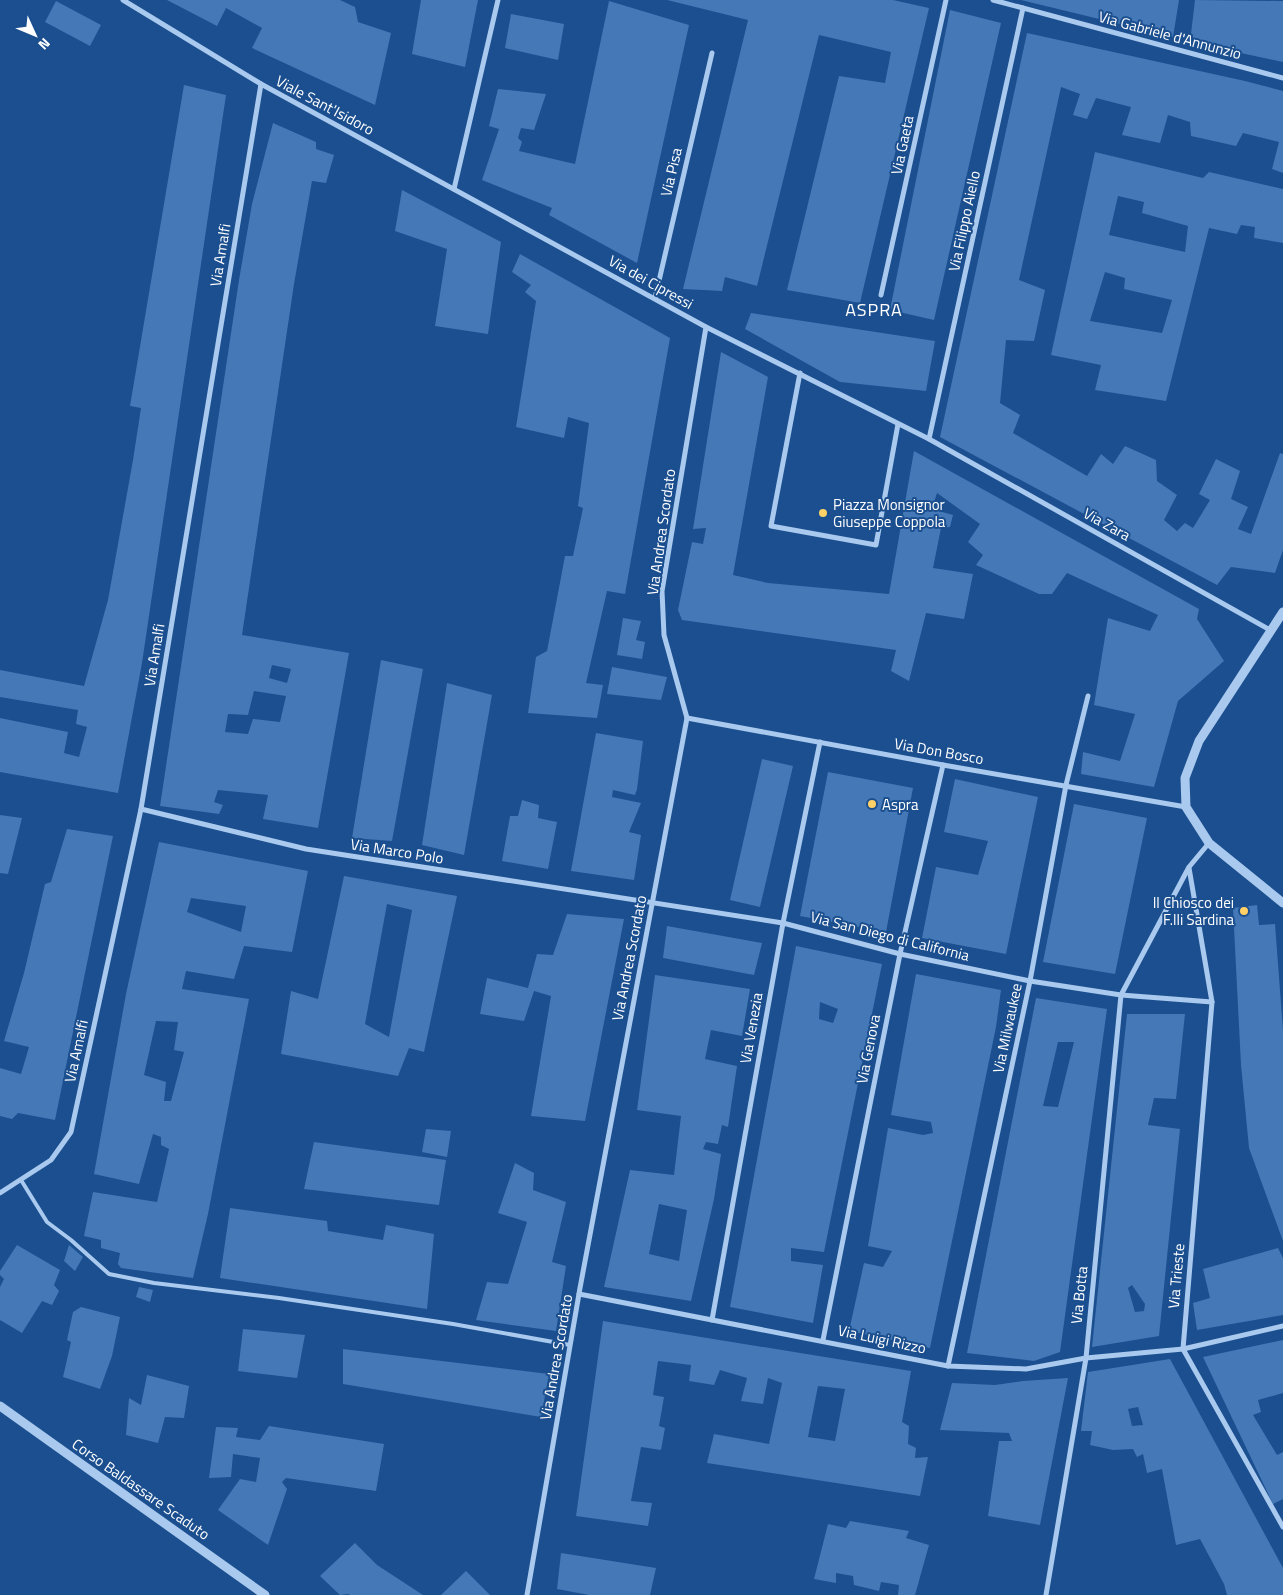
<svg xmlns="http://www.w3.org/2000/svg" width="1283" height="1595" font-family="'Titillium Web',sans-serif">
<rect width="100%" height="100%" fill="#1b4f8f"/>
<g fill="#4478b7" fill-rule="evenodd">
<polygon points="167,0 340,0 355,7 358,22 391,33 375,105 252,48 262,28 226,8 217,26"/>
<polygon points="421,0 478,0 465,67 412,54"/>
<polygon points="667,0 893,0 929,8 860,303 787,290 839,76 885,83 891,52 819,35 757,286 725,277 722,291 683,289 748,20"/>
<polygon points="1021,0 1179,0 1173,37"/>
<polygon points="1195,0 1283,1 1283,62 1190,42"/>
<polygon points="56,1 101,25 90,46 45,22"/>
<polygon points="609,1 689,25 637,263 549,215 552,208 482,180 499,129 489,126 498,89 546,94 534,130 521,128 518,138 522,142 519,151 575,164"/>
<polygon points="950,10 1001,23 934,320 890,310"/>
<polygon points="511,14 564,24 558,60 505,48"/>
<polygon points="1027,33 1245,81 1283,91 1283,173 1272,169 1279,142 1243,133 1236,146 1191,136 1190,122 1168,115 1160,143 1122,135 1131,107 1096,98 1087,119 1073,115 1080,94 1061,87 1019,280 1045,290 1034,341 1006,340 1000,403 1020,415 1013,433 1087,476 1101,454 1113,464 1125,446 1156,460 1157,481 1177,495 1164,520 1177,531 1185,523 1193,528 1210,500 1199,494 1216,459 1240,471 1231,499 1248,507 1238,529 1251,534 1280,453 1283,454 1283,550 1275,573 1231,567 1217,585 940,437"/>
<polygon points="184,85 226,95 142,663 118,793 0,772 0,718 68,732 64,753 79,757 87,727 76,724 78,710 0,697 0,670 84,686 108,600 133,460 141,408 130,406"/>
<path d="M273 123 316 142V149L334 155 326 183 312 181 294 284 242 635 349 653 318 828 263 819 268 795 218 790 214 802 223 805 219 814 160 806 239 280 252 204ZM272 665 291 669 287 683 269 678ZM254 691 286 696 280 722 253 719 248 734 225 732 228 714 248 715Z"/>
<path d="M1095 152 1203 178 1209 172 1283 189V243L1254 238 1255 227 1241 225 1237 234 1209 228 1166 401 1095 390 1101 365 1051 355ZM1118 196 1144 202 1142 213 1188 226 1185 252 1109 235ZM1105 272 1125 278 1124 289 1172 300 1162 333 1090 321Z"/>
<polygon points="402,190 501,242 488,334 435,326 447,249 395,231"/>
<polygon points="520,254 670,338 625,594 607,591 586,683 603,685 597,718 528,713 536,657 547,651 565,556 573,556 583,508 578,506 589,423 568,417 564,438 516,427 536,301 525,292 531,285 512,272"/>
<polygon points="751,313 935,341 926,391 840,382 745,329"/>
<polygon points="721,352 768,377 733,575 768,583 889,594 914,451 1199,609 1197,619 1224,661 1178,701 1154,787 1081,774 1083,752 1120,761 1135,714 1094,705 1108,618 1150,631 1158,615 1067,573 1052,594 1039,594 976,565 983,555 968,542 980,524 937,493 932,509 953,515 950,527 941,528 933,568 973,574 964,619 926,613 909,681 891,671 896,650 682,620 678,610 692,542 703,544 706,528 693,529"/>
<polygon points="623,618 641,621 636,640 645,642 642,659 617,655"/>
<polygon points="381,660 423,669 392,841 352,838"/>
<polygon points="612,667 667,677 661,700 607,694"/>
<polygon points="447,683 492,695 464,855 422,845"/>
<polygon points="596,733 643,741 637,789 635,795 613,790 612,797 641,803 629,832 641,835 634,880 571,871"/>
<polygon points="762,759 793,766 760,907 730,900"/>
<polygon points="828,772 913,788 886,932 800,916"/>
<polygon points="955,779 1038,797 1006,954 922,938 936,867 978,875 988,841 944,832"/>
<polygon points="522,800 539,805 538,818 557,822 548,869 502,861 510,816 518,816"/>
<polygon points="1074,804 1147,818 1115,974 1043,962"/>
<polygon points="0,815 22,818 8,874 0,873"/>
<polygon points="67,829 113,836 55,1120 18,1113 12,1119 0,1116 0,1068 21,1074 29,1047 4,1041 24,973 45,884 51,882"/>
<path d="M159 842 308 871 292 952 244 946 234 979 186 971 182 989 249 999 208 1214 193 1278 121 1268 118 1264 120 1253 101 1248V1240L84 1236 93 1192 157 1202 169 1149 161 1145V1137L153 1134 139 1184 94 1174 126 994ZM191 898 246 906 241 932 187 912ZM156 1021 178 1022 174 1050 184 1052 171 1101H164L166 1082 144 1075Z"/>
<path d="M344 876 457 896 424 1052 409 1048 398 1076 281 1054 291 991 318 999ZM387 904 412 910 389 1037 365 1024Z"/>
<polygon points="1257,905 1259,925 1275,924 1283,1030 1283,1241 1249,1148 1241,1065 1233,908"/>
<polygon points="567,914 624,919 585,1121 531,1116 551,996 534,991 524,1021 480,1014 487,978 528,988 537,954 553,955"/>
<polygon points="667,926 762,943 754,975 663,958"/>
<path d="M796 946 882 964 824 1252 791 1248V1261L823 1265 813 1323 730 1307ZM820 1002 838 1009 833 1023 819 1019Z"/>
<polygon points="916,974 1001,990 996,1027 930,1348 849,1331 864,1263 883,1267 892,1251 868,1246 888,1128 923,1135 933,1133 931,1122 891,1115"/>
<path d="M655 975 750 989 742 1036 711 1030 705 1059 737 1066 728 1127 722 1125 718 1144 706 1142 703 1149 721 1154 714 1199 691 1301 604 1287 630 1170 674 1175 681 1116 637 1110ZM659 1204 687 1210 679 1261 649 1254Z"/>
<path d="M1036 998 1107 1009 1060 1352 1034 1361 967 1353ZM1058 1042H1074L1058 1107 1043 1106Z"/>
<path d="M1127 1014H1185L1176 1099 1154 1098 1148 1125 1180 1129 1159 1336 1092 1347ZM1132 1285 1145 1304 1144 1311 1135 1312 1128 1288Z"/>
<polygon points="426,1129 451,1131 447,1157 422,1152"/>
<polygon points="314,1142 446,1160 439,1205 304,1189"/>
<polygon points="515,1163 534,1173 533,1190 566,1202 552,1262 566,1266 556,1331 476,1320 487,1282 508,1284 527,1222 498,1213"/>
<polygon points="230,1208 327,1221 328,1231 383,1240 386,1225 434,1234 427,1309 220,1278"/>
<polygon points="17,1245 60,1270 54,1285 59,1291 52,1305 42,1301 22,1333 0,1320 0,1287 4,1279 0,1275 0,1271"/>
<polygon points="69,1245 83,1257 75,1271 64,1261"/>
<polygon points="1278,1248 1283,1258 1283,1315 1197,1330 1193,1303 1210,1298 1203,1269"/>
<polygon points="139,1287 153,1290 150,1302 136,1297"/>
<polygon points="81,1307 120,1317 112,1356 100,1389 63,1377 71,1342 67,1340 73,1312"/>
<path d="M603 1321 911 1371 902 1422 909 1426 908 1444 916 1448 915 1458 928 1457 920 1496 707 1463 714 1434 769 1444 782 1383 768 1378 763 1404 741 1401 747 1378 720 1370 714 1385 689 1381 691 1365 658 1361 653 1395 664 1397 659 1426 665 1428 661 1450 641 1447 631 1501 652 1503 648 1526 576 1516ZM818 1386 845 1389 835 1441 808 1437Z"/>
<polygon points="243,1329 305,1335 297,1378 238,1371"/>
<polygon points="1283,1340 1283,1393 1258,1400 1261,1412 1253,1415 1277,1455 1283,1452 1283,1499 1273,1504 1203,1357"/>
<polygon points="343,1349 549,1374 541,1417 343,1384"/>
<path d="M1170 1359 1283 1568V1595H1227L1224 1584 1200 1539 1176 1545 1162 1469 1147 1473 1143 1454 1137 1457 1133 1449 1113 1450 1090 1445 1092 1431H1081L1088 1372ZM1138 1407 1143 1425 1132 1426 1128 1409Z"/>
<polygon points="147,1375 189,1386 184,1418 165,1417 158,1443 126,1435 129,1398 141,1405"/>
<polygon points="1068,1378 1040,1525 988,1516 999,1441 1012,1441 1009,1433 940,1430 952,1383 995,1385 1023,1381"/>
<polygon points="269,1426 384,1444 376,1491 286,1478 282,1482 287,1489 268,1545 218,1510 240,1479 256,1482 260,1458 233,1454 231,1477 209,1478 216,1427 238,1428 236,1437 260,1440"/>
<polygon points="850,1521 909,1531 906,1538 929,1545 915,1595 898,1595 899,1585 881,1582 879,1591 854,1585 853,1576 836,1573 836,1583 814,1579 828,1524 846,1528"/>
<polygon points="355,1543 377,1565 423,1595 350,1595 348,1594 340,1595 320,1576"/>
<polygon points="561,1553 656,1568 650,1595 589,1595 557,1589"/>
<polygon points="466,1571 490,1595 441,1595"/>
</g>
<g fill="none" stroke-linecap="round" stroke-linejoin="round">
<polyline stroke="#a9c9ee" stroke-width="4" points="21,1180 47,1222 71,1240 109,1274 154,1283 279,1298 453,1324 570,1345"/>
<g stroke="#a9c9ee" stroke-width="5">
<polyline points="123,0 261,84 706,327 929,439 1272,631"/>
<polyline points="993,0 1283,78"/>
<polyline points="454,189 498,0"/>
<polyline points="881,295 946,0"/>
<polyline points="655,298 712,53"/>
<polyline points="800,373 771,526 876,545 898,424"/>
<polyline points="929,439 1023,8"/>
<polyline points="687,718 943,765 1186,807"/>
<polyline points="141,809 306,849 783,923 900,954 1030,981 1121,995 1212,1002"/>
<polyline points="1189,868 1212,1002 1183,1349 1283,1527"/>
<polyline points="0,1193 51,1160 71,1132 141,809 261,84"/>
<polyline points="579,1294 948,1366 1026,1369 1086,1358 1183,1349 1283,1326"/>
<polyline points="712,1320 783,923 820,742"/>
<polyline points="823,1340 900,954 943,765"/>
<polyline points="948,1366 1030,981 1066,785 1088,696"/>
<polyline points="527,1595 580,1288 687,718 664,635 662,591 706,327"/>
<polyline points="1046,1595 1086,1358 1121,995 1189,867 1209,843"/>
</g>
<g stroke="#a9c9ee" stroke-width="9">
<polyline points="1283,612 1199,741 1185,778 1186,807 1209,843 1283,903"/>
<polyline points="0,1406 265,1595"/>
</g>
</g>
<g fill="#ffd166" stroke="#1b4f8f" stroke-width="2">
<circle cx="823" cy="513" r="5"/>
<circle cx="872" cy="804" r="5"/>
<circle cx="1244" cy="911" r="5"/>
</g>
<g text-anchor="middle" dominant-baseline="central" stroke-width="4" stroke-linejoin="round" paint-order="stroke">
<g font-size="15" fill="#fff" stroke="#1b4f8f">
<text transform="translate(1170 35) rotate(15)">Via Gabriele d'Annunzio</text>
<text transform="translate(325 105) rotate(28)">Viale Sant'Isidoro</text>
<text transform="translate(902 145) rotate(-78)">Via Gaeta</text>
<text transform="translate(671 172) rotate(-77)">Via Pisa</text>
<text transform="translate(964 221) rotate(-78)">Via Filippo Aiello</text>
<text transform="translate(220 255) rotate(-81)">Via Amalfi</text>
<text transform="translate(651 282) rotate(29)">Via dei Cipressi</text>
<text transform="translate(1107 524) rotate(29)">Via Zara</text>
<text transform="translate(661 532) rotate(-82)">Via Andrea Scordato</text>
<text transform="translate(154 655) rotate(-81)">Via Amalfi</text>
<text transform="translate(939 751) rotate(10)">Via Don Bosco</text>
<text transform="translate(397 851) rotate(9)">Via Marco Polo</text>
<text transform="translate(890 936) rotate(14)">Via San Diego di California</text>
<text transform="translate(629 958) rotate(-79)">Via Andrea Scordato</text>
<text transform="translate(751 1028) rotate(-80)">Via Venezia</text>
<text transform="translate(1007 1028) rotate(-78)">Via Milwaukee</text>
<text transform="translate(868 1049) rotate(-79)">Via Genova</text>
<text transform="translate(76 1051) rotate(-78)">Via Amalfi</text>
<text transform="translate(1176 1276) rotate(-85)">Via Trieste</text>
<text transform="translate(1079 1295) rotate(-84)">Via Botta</text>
<text transform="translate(882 1339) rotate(12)">Via Luigi Rizzo</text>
<text transform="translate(556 1357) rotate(-80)">Via Andrea Scordato</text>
<text transform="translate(141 1489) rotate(35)">Corso Baldassare Scaduto</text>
</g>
<g font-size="15" fill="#fff" stroke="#1b4f8f" text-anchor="start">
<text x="833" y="504">Piazza Monsignor<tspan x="833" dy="17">Giuseppe Coppola</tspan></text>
<text x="882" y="804">Aspra</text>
<text x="1234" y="902" text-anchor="end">Il Chiosco dei<tspan x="1234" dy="17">F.lli Sardina</tspan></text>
</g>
<g font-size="18" letter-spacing="1" fill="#fff" stroke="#1b4f8f">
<text x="874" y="309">ASPRA</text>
</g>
</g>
<g transform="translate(35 35) rotate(134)" stroke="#1b4f8f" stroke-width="4" paint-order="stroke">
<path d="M0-4L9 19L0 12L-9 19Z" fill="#ffffff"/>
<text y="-8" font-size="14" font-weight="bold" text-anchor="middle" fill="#ffffff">N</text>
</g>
</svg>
